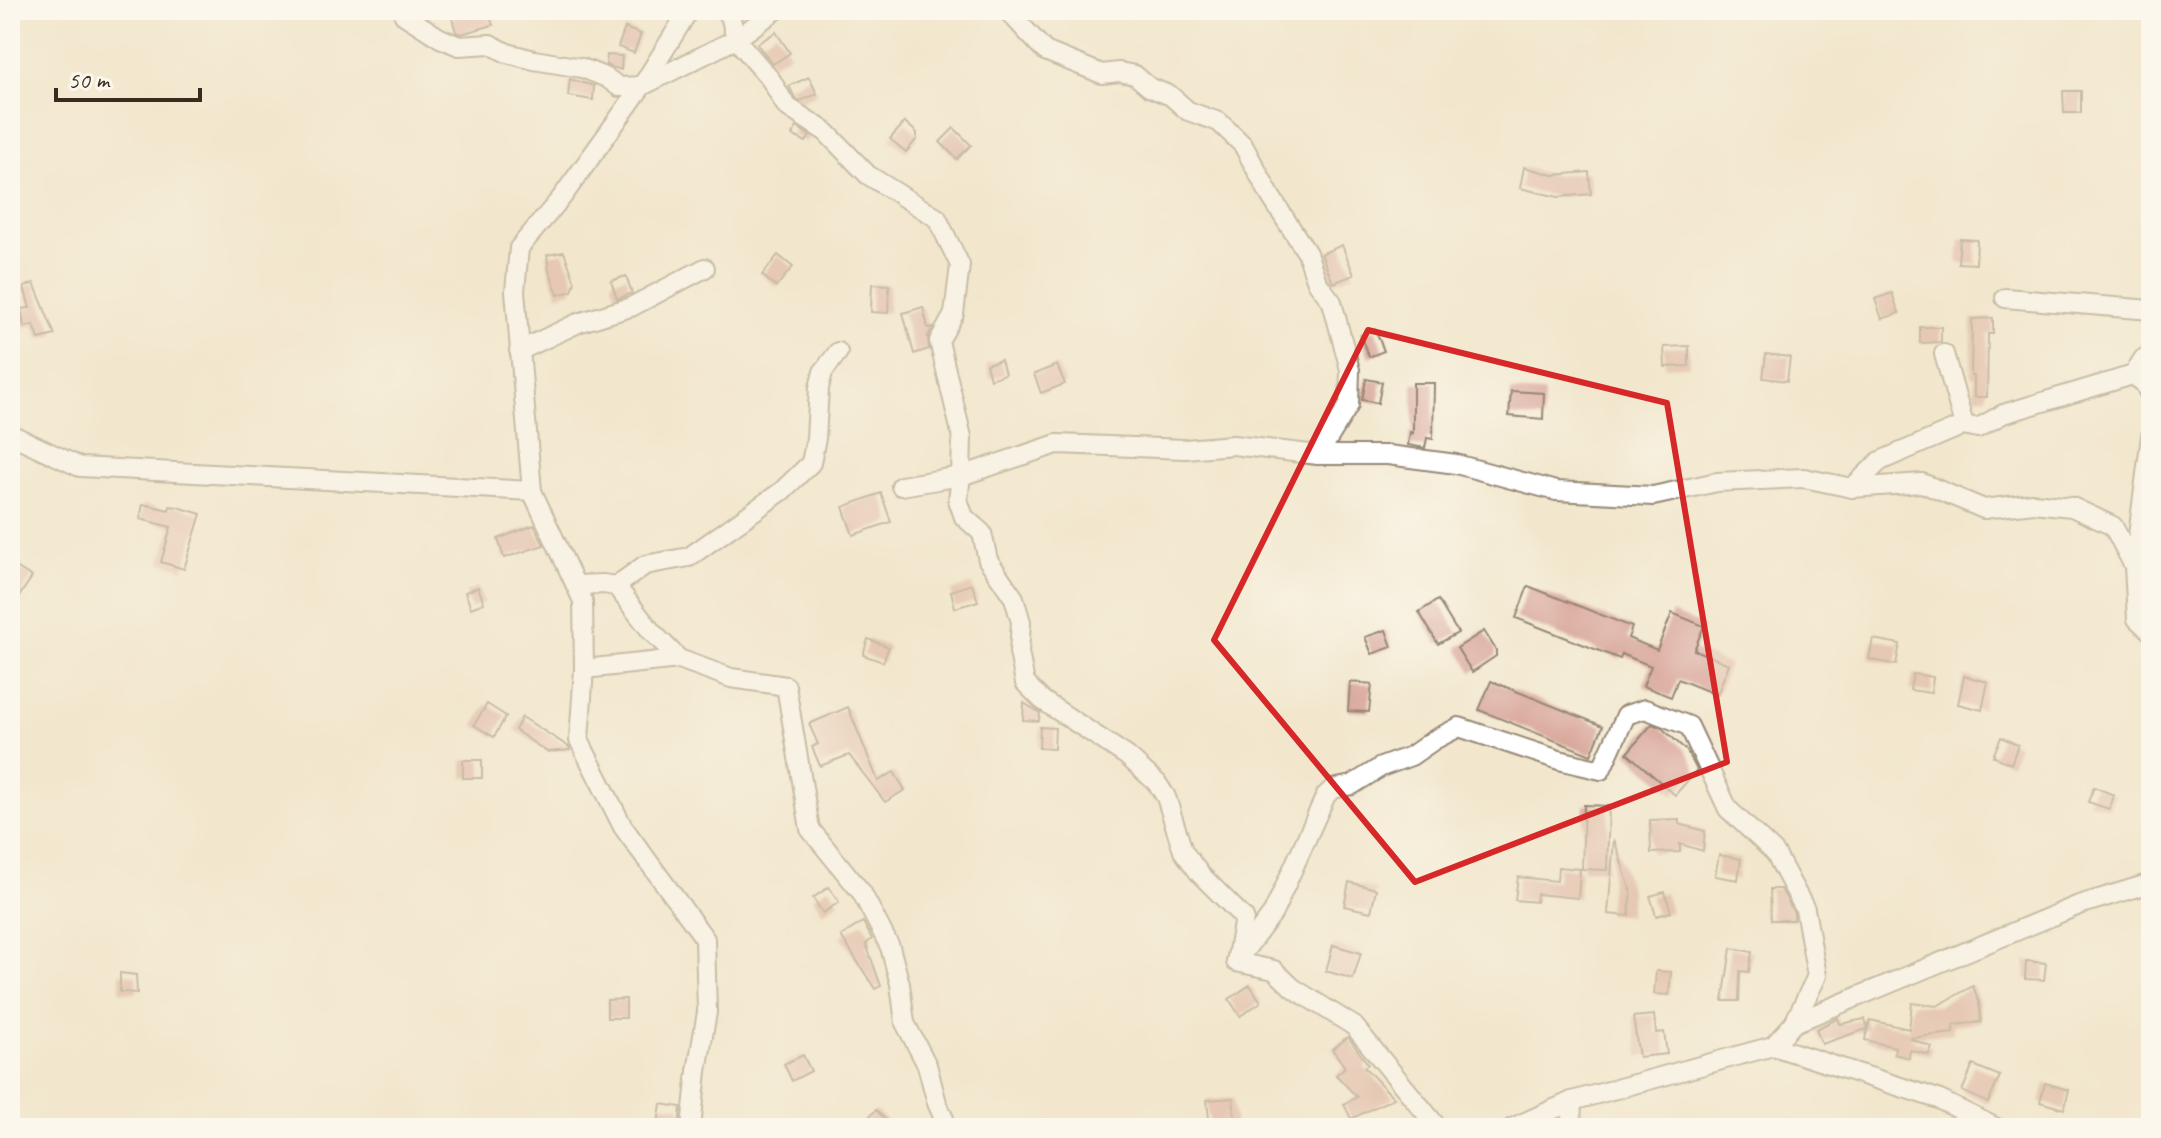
<svg xmlns="http://www.w3.org/2000/svg" width="2161" height="1138" font-family="Caveat,sans-serif">
<rect width="100%" height="100%" fill="#fbf7ec"/>
<filter id="ink" filterUnits="userSpaceOnUse"><feTurbulence type="fractalNoise" baseFrequency=".0125" numOctaves="2"/><feDisplacementMap in="SourceGraphic" scale="16" xChannelSelector="R" yChannelSelector="G"/><feConvolveMatrix kernelMatrix="1 2 1 2 8 2 1 2 1" color-interpolation-filters="sRGB"/></filter>
<filter id="wash" filterUnits="userSpaceOnUse"><feTurbulence type="fractalNoise" baseFrequency=".006" numOctaves="4" result="noise"/><feDisplacementMap in="SourceGraphic" scale="32" xChannelSelector="R" yChannelSelector="G"/><feGaussianBlur stdDeviation="1.8" result="paint"/><feColorMatrix in="noise" values="0 0 0 0 0 0 0 0 0 0 0 0 0 0 0 0 0 1.4 0 .05"/><feComposite in="paint" operator="in"/></filter>
<g filter="url(#wash)">
<rect width="100%" height="100%" fill="#f2e7cd"/>
<g id="blocks">
<g fill="#d7a295">
<polygon points="481,10 488,10 493,25 461,34 456,32 452,18"/>
<polygon points="625,28 641,34 634,53 618,47"/>
<polygon points="776,32 790,53 773,64 757,44"/>
<polygon points="607,55 622,56 621,70 606,65"/>
<polygon points="809,77 817,94 800,101 795,98 789,86"/>
<polygon points="570,79 594,86 593,100 568,96"/>
<polygon points="2063,91 2081,91 2081,113 2064,113"/>
<polygon points="905,122 917,133 917,139 906,152 890,139"/>
<polygon points="797,127 810,136 806,142 792,135"/>
<polygon points="954,128 971,145 957,159 940,142"/>
<polygon points="1524,167 1553,175 1589,172 1591,194 1558,197 1520,188"/>
<polygon points="1960,239 1977,240 1976,264 1958,263"/>
<polygon points="1342,245 1354,275 1333,283 1321,254"/>
<polygon points="564,252 575,282 572,291 558,295 549,271 547,255"/>
<polygon points="778,255 793,267 776,287 762,275"/>
<polygon points="626,276 632,293 617,299 611,281"/>
<polygon points="34,283 55,335 39,339 34,325 24,327 21,309 30,308 24,287"/>
<polygon points="872,284 889,285 888,313 871,312"/>
<polygon points="1892,293 1899,313 1882,319 1875,299"/>
<polygon points="923,307 928,328 933,327 928,336 929,349 914,354 903,313"/>
<polygon points="1993,318 1993,334 1988,334 1987,397 1974,397 1974,376 1971,376 1972,319"/>
<polygon points="1920,327 1941,327 1941,342 1920,343"/>
<polygon points="1375,329 1384,351 1369,357 1360,335"/>
<polygon points="1689,346 1689,366 1665,367 1664,347"/>
<polygon points="1766,354 1790,357 1787,381 1763,378"/>
<polygon points="1001,360 1005,374 990,379 986,364"/>
<polygon points="1057,365 1065,384 1041,393 1034,374"/>
<polygon points="1366,379 1382,382 1378,403 1362,400"/>
<polygon points="1413,383 1434,383 1433,439 1427,438 1425,448 1408,445 1410,432 1413,433"/>
<polygon points="1511,391 1544,393 1543,419 1509,416"/>
<polygon points="881,493 891,522 853,535 843,507"/>
<polygon points="143,504 169,510 170,506 178,507 201,514 184,569 161,562 171,527 140,519"/>
<polygon points="534,525 544,545 504,558 498,539"/>
<polygon points="10,563 32,577 20,595 10,588"/>
<polygon points="972,584 978,601 955,608 951,591"/>
<polygon points="1528,586 1632,627 1628,638 1657,650 1672,613 1704,626 1694,650 1729,664 1717,695 1678,679 1671,697 1643,686 1651,666 1622,654 1620,659 1516,618"/>
<polygon points="478,587 484,603 471,608 465,592"/>
<polygon points="1438,600 1458,633 1438,644 1419,612"/>
<polygon points="1386,630 1392,647 1372,654 1365,637"/>
<polygon points="1484,631 1496,650 1496,656 1472,672 1457,648"/>
<polygon points="868,639 889,647 883,662 863,655"/>
<polygon points="1873,639 1900,644 1896,665 1869,659"/>
<polygon points="1913,674 1933,677 1931,693 1910,690"/>
<polygon points="1964,676 1988,682 1982,710 1958,704"/>
<polygon points="1491,681 1603,726 1591,755 1479,710"/>
<polygon points="1350,682 1372,684 1369,712 1348,711"/>
<polygon points="1024,703 1040,713 1039,721 1023,720"/>
<polygon points="487,704 506,716 494,737 474,725"/>
<polygon points="848,707 878,781 894,772 905,790 885,802 849,755 820,766 812,747 818,744 809,724"/>
<polygon points="522,717 569,747 570,750 547,752 515,730"/>
<polygon points="1652,724 1662,728 1687,751 1697,770 1675,795 1627,753"/>
<polygon points="1040,727 1055,728 1054,749 1039,748"/>
<polygon points="2001,737 2018,745 2011,764 1993,756"/>
<rect x="463" y="760" width="19" height="18"/>
<polygon points="2094,787 2114,795 2109,809 2088,802"/>
<polygon points="1584,805 1609,806 1607,870 1582,869"/>
<polygon points="1679,819 1679,824 1705,831 1703,851 1680,844 1680,852 1651,853 1650,820"/>
<polygon points="1614,839 1631,892 1629,916 1608,914"/>
<polygon points="1719,855 1741,859 1738,880 1715,876"/>
<polygon points="1558,867 1580,869 1578,898 1537,894 1536,902 1515,900 1518,877 1557,881"/>
<polygon points="1349,882 1376,889 1371,912 1344,906"/>
<polygon points="829,887 839,902 823,913 813,898"/>
<polygon points="1770,889 1781,889 1794,913 1794,920 1771,920"/>
<polygon points="1665,892 1671,912 1656,916 1650,896"/>
<polygon points="863,922 872,939 866,944 881,986 875,989 841,936"/>
<polygon points="1333,945 1361,953 1353,979 1326,971"/>
<polygon points="1731,948 1752,952 1749,972 1740,971 1739,1001 1723,1001"/>
<polygon points="2026,961 2046,963 2044,980 2025,979"/>
<polygon points="1656,971 1671,972 1669,995 1654,994"/>
<polygon points="120,973 136,975 137,993 120,992"/>
<polygon points="1250,985 1261,1002 1240,1016 1229,999"/>
<polygon points="1973,986 1979,1002 1981,1022 1953,1025 1953,1033 1909,1038 1932,1047 1929,1055 1910,1050 1909,1058 1894,1054 1895,1047 1865,1040 1867,1029 1822,1044 1816,1029 1838,1018 1840,1024 1865,1019 1868,1028 1870,1020 1909,1029 1912,1003 1937,1006"/>
<polygon points="626,999 626,1018 607,1018 607,1000"/>
<polygon points="1654,1015 1656,1033 1664,1032 1667,1054 1639,1057 1633,1017"/>
<polygon points="1348,1037 1368,1064 1364,1067 1394,1098 1351,1119 1344,1104 1357,1097 1336,1075 1345,1067 1332,1049"/>
<polygon points="803,1055 811,1071 792,1081 784,1064"/>
<polygon points="1973,1065 2000,1076 1988,1103 1962,1091"/>
<polygon points="2045,1083 2069,1090 2064,1109 2040,1102"/>
<polygon points="1233,1098 1236,1128 1210,1128 1207,1100"/>
<polygon points="661,1104 681,1107 679,1127 658,1124"/>
<polygon points="876,1110 894,1128 858,1128"/>
</g>
</g>
</g>
<g filter="url(#ink)">
<use href="#blocks" fill-opacity="0" stroke="#968876" stroke-width="2"/>
<g fill="none" stroke-linecap="round" stroke-linejoin="round">
<g stroke="#968876" stroke-width="22">
<g id="street">
<polyline points="403,10 404,15 440,38 459,46 490,44 507,53 534,60 582,68 607,78 619,87 642,86 736,39 776,10"/>
<polyline points="689,10 642,86 562,197 519,248 515,291 532,491 583,601 584,669 579,740 623,827 705,939 707,1012 697,1071 691,1128"/>
<polyline points="724,10 730,15 736,39 771,80 786,106 826,132 868,175 937,218 960,265 954,314 939,341 962,437 961,476 901,486"/>
<polyline points="1007,10 1045,51 1102,74 1119,72 1135,75 1149,87 1171,96 1188,111 1219,122 1243,145 1271,197 1307,253 1317,282 1332,302 1350,370 1349,405 1318,455"/>
<polyline points="2005,298 2151,310"/>
<polyline points="519,351 578,323 631,307 705,268"/>
<polyline points="2133,375 2144,383 2151,397"/>
<polyline points="1964,425 1978,428 2003,414 2133,375 2143,359 2151,354"/>
<polyline points="10,434 80,467 532,491"/>
<polyline points="1852,488 1922,483 1984,509 2033,503 2072,507 2113,526 2134,566 2137,619 2151,632"/>
<polyline points="2134,566 2151,436"/>
<polyline points="576,585 603,584 616,586 651,631 679,659"/>
<polyline points="616,586 645,565 689,557 782,491 811,463 816,438 819,388 823,372 838,352"/>
<polyline points="584,669 679,659 731,678 786,686 810,829 862,893 890,947 900,984 905,1023 927,1065 937,1103 948,1128"/>
<polyline points="1238,959 1273,913 1326,795 1333,789 1352,785 1381,767 1411,756 1434,740 1459,727 1559,760 1601,770 1626,715 1645,709 1689,726 1728,809 1775,853 1805,909 1817,976 1794,1023"/>
<polyline points="1773,1046 1938,1099 1997,1128"/>
<polyline points="1438,1128 1354,1026 1293,988 1274,970 1236,962 1244,918 1200,874 1183,851 1166,797 1157,783 1127,756 1042,700 1025,683 1019,652 1021,622 1014,598 988,560 982,533 964,517 958,500 961,476 1057,444 1185,449 1233,445 1318,455 1388,455 1456,464 1556,491 1653,496 1717,482 1804,478 1852,488 1880,461 1964,425 1944,354"/>
<polyline points="1512,1128 1572,1101 1773,1046 1794,1023 2079,905 2151,883"/>
<polyline points="1571,1128 1572,1101"/>
</g>
</g>
<use href="#street" stroke="#fff" stroke-width="18"/>
</g>
</g>
<path d="M0 0H2161V1138H0ZM1368 330 1667 403 1727 762 1415 882 1214 640Z" fill="#f2e7cd" fill-opacity=".55" fill-rule="evenodd"/>
<path fill="none" stroke="#d62828" stroke-width="6" stroke-linejoin="round" d="M1368 330 1667 403 1727 762 1415 882 1214 640Z"/>
<rect width="2161" height="1138" fill="none" stroke="#fbf7ec" stroke-width="40"/>
<path d="M56 88v12h144v-12" fill="none" stroke="#3b2a1e" stroke-width="4"/>
<text x="68" y="88" font-size="24" fill="#3b2a1e" stroke="#fbf7ec" stroke-width="6" paint-order="stroke">50 m</text>
</svg>
